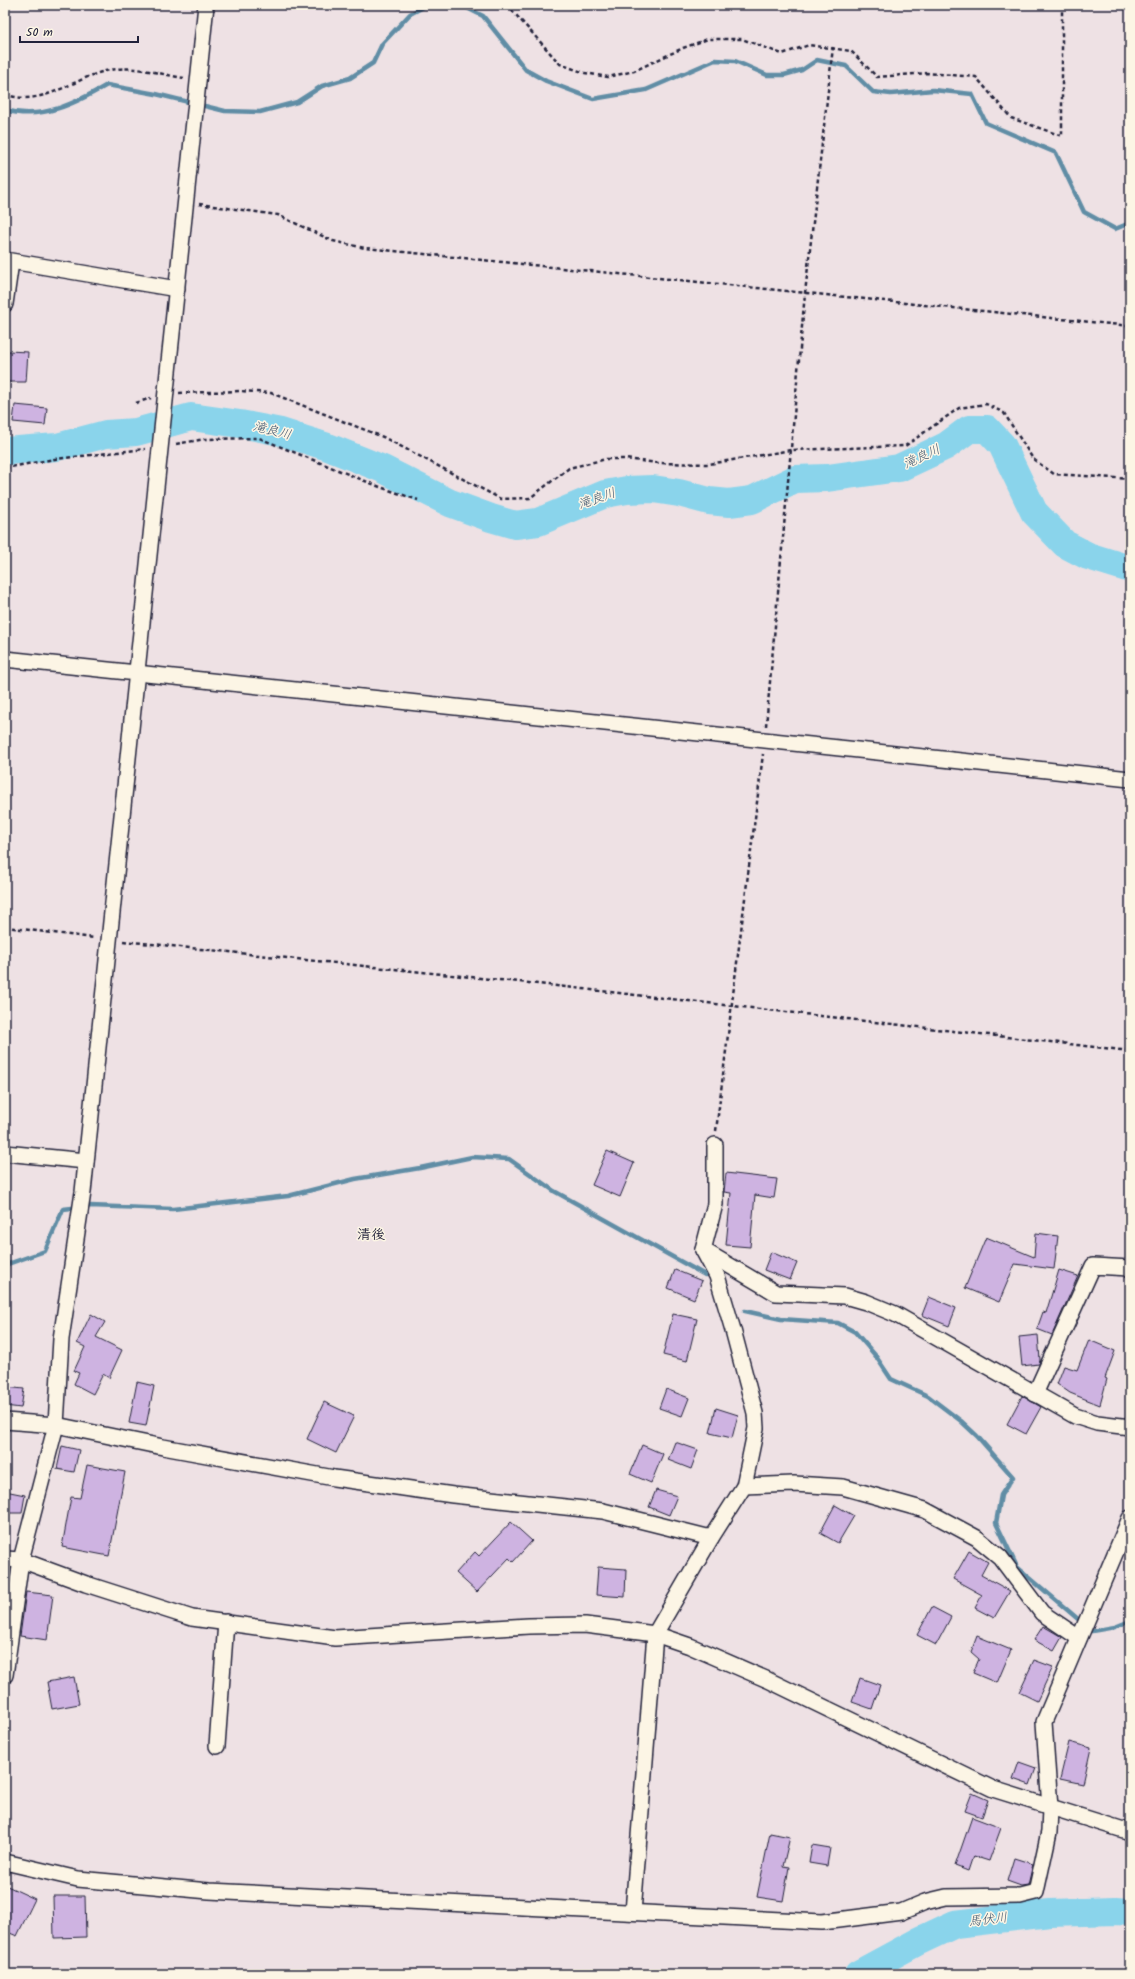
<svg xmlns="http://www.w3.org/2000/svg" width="1135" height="1979" font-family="Kalam,'Klee One',sans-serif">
<rect width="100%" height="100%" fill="#eee1e4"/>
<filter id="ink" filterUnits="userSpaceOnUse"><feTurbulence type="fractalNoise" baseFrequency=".025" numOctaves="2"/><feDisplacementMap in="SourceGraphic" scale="8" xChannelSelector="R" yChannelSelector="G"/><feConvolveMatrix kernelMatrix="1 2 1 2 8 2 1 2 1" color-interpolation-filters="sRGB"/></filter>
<g filter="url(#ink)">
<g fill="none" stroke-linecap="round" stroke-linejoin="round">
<g stroke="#608da5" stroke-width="4.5">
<polyline points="453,5 465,7 483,16 526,70 546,81 593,99 646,90 715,60 735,61 767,75 784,75 802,70 817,60 846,66 873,92 891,94 933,90 972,94 986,123 1056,153 1084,212 1115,229 1130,223"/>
<path d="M5 110C41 121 76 103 107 85L156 94 225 111 260 112 297 102 322 86 350 78 373 63 382 44 410 14 427 5"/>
<polyline points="5,1265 45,1251 63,1209 90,1206 173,1209 288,1196 355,1179 420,1168 472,1157 509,1159 554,1191 705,1275"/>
<polyline points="745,1311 781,1319 838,1323 855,1332 875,1355 891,1379 928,1396 961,1421 977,1436 1013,1477 1001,1495 996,1523 1017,1567 1092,1631 1115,1627 1130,1621"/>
</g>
<g stroke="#8ad4eb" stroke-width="28">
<polyline points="5,451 57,447 106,434 136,432 191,417 240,424 281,432 328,447 383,469 450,503 491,518 515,525 538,522 605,494 627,490 653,489 679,493 709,501 729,503 752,500 795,479 827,478 899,468 946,446 969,429 987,429 1002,445 1034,512 1065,544 1088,556 1130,569"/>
<polyline points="858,1974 919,1941 955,1924 1050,1913 1116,1911 1130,1912"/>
</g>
</g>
<g fill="#ceb3e1" stroke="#22223b">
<polygon points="8,351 28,352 26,382 7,382"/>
<polygon points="15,405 47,408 45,425 13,422"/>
<polygon points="607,1151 634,1163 620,1197 592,1185"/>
<polygon points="726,1173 777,1179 774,1198 755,1195 750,1247 726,1245 731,1193 724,1192"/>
<polygon points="1036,1233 1058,1236 1054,1269 1015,1264 999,1302 965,1288 986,1237 1034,1257"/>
<polygon points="771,1252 797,1263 790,1280 764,1270"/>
<polygon points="675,1270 702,1281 694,1299 668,1288"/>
<polygon points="1059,1270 1078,1276 1052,1335 1037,1329 1043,1312 1046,1313"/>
<polygon points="929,1297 956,1308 949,1326 922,1315"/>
<polygon points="91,1314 105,1322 96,1337 122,1350 109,1378 103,1374 93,1394 74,1384 79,1373 74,1371 85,1347 77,1343"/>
<polygon points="673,1314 697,1319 687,1361 663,1355"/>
<polygon points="1038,1335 1040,1360 1039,1364 1022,1366 1019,1337"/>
<polygon points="1089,1340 1115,1351 1105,1378 1107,1379 1100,1405 1070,1393 1057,1384 1064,1366 1077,1370"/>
<polygon points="137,1382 154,1386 146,1426 129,1423"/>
<polygon points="5,1387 24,1389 21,1408 5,1406"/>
<polygon points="666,1389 689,1398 682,1416 659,1408"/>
<polygon points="1022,1396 1041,1407 1026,1434 1007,1424"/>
<polygon points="324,1402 354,1416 336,1453 307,1439"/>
<polygon points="716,1408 738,1415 732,1438 710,1433"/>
<polygon points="675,1442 698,1450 691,1469 668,1460"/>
<polygon points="642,1445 663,1454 651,1483 630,1474"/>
<polygon points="62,1446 79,1450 74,1472 57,1469"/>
<polygon points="87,1465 125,1472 109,1556 62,1547 71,1497 80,1498"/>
<polygon points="656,1490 677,1496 669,1515 649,1507"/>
<polygon points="5,1491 25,1495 22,1513 5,1513"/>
<polygon points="835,1505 854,1516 838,1543 820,1533"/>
<polygon points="511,1522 532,1541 513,1562 509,1558 477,1592 456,1573 475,1552 479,1556"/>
<polygon points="969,1551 988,1562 981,1575 1010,1591 994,1618 975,1608 982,1595 953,1579"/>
<polygon points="598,1567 626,1569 625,1597 596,1595"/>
<polygon points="26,1592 53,1595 47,1640 20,1636"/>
<polygon points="932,1607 951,1617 936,1645 917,1635"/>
<polygon points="1043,1626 1062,1637 1054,1651 1034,1640"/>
<polygon points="977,1636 1011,1650 997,1683 973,1673 979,1659 971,1652"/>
<polygon points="1034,1660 1053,1667 1037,1701 1019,1692"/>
<polygon points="74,1677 79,1704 52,1709 47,1682"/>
<polygon points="860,1678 880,1685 872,1709 852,1702"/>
<polygon points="1069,1742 1091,1748 1083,1784 1060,1779"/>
<polygon points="1019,1762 1036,1768 1030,1785 1013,1779"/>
<polygon points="972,1793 988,1800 982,1817 965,1811"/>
<polygon points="972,1817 1001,1828 989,1861 973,1856 968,1871 955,1866"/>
<polygon points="770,1833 790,1837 783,1866 789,1867 783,1901 757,1897"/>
<polygon points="812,1845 830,1848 827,1866 809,1863"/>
<polygon points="1014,1858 1033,1864 1028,1885 1021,1886 1007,1881"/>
<polygon points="5,1885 35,1899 17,1936 5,1931"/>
<polygon points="53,1896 85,1896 86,1937 54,1938"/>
</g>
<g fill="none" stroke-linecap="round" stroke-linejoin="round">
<g stroke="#22223b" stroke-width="18">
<g id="minor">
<polyline points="5,260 177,289"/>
<polyline points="5,304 11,262"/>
<polyline points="5,659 1130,779"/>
<polyline points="5,1153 86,1161"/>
<polyline points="703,1250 776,1293 845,1296 866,1302 895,1314 1075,1416 1097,1423 1130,1427"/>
<polyline points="1035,1394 1093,1266 1130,1268"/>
<polyline points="5,1421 56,1425 163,1447 334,1478 453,1495 603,1511 711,1538"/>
<polyline points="744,1486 794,1484 843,1487 925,1510 977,1538 1000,1557 1042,1613 1079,1638"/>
<polyline points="5,1559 21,1560 86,1584 192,1618 335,1638 529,1626 585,1625 655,1634 690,1646 768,1680 993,1789 1130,1832"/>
<polyline points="5,1675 21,1560 56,1425 61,1339 83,1192 206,5"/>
<polyline points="217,1746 226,1622"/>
<polyline points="5,1862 78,1879 209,1891 822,1922 901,1912 925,1902 946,1897 1020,1896 1036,1892 1049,1832 1050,1808 1044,1722 1130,1518"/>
<polyline points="633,1912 655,1634 711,1538 744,1486 756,1428 755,1413 733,1330 717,1276 703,1250 715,1204 715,1145"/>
</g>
</g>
<g stroke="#22223b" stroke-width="2.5" stroke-dasharray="4 3" stroke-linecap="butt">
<polyline points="507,5 560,64 585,73 608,77 634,71 683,48 708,39 742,39 782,54 809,45 851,51 877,77 927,73 976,77 1011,118 1062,136 1062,5"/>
<path d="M5 94C45 110 79 72 117 69 138 66 163 75 184 78"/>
<polyline points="199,204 278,215 333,241 365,248 1130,326"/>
<polyline points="179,393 240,391 271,393 383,437 501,499 530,498 569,468 606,459 625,459 658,463 709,464 791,450 905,446 959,408 986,404 1004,413 1033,459 1054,474 1130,479"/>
<polyline points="136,403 151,398"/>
<polyline points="176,444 205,439 259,438 380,487 418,500"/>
<polyline points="5,468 55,459 145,449"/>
<polyline points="766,726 805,293 833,47"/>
<polyline points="5,927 94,938"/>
<polyline points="123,941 548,985 1130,1051"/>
<polyline points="716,1131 763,754"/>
</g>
<use href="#minor" stroke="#fcf5e5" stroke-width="15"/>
</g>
</g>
<g text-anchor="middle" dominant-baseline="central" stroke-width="3" stroke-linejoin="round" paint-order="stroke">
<g font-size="13" font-style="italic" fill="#415770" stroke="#fcf5e5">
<text transform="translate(272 431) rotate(14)">滝良川</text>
<text transform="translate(922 457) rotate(-25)">滝良川</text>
<text transform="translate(597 499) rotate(-19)">滝良川</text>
<text transform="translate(988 1920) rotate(-7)">馬伏川</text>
</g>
<g font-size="14" font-weight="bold" fill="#22223b" stroke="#fcf5e5">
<text x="371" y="1235">清後</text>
</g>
</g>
<rect width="1135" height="1979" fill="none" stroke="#fcf5e5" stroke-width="20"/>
<rect x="10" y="10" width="1115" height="1959" fill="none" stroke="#22223b" stroke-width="1.5" filter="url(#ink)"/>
<path d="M20 36v6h118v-6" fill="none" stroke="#22223b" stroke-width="2"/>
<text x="26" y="36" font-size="12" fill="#22223b" stroke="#fcf5e5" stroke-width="3" paint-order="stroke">50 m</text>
</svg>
